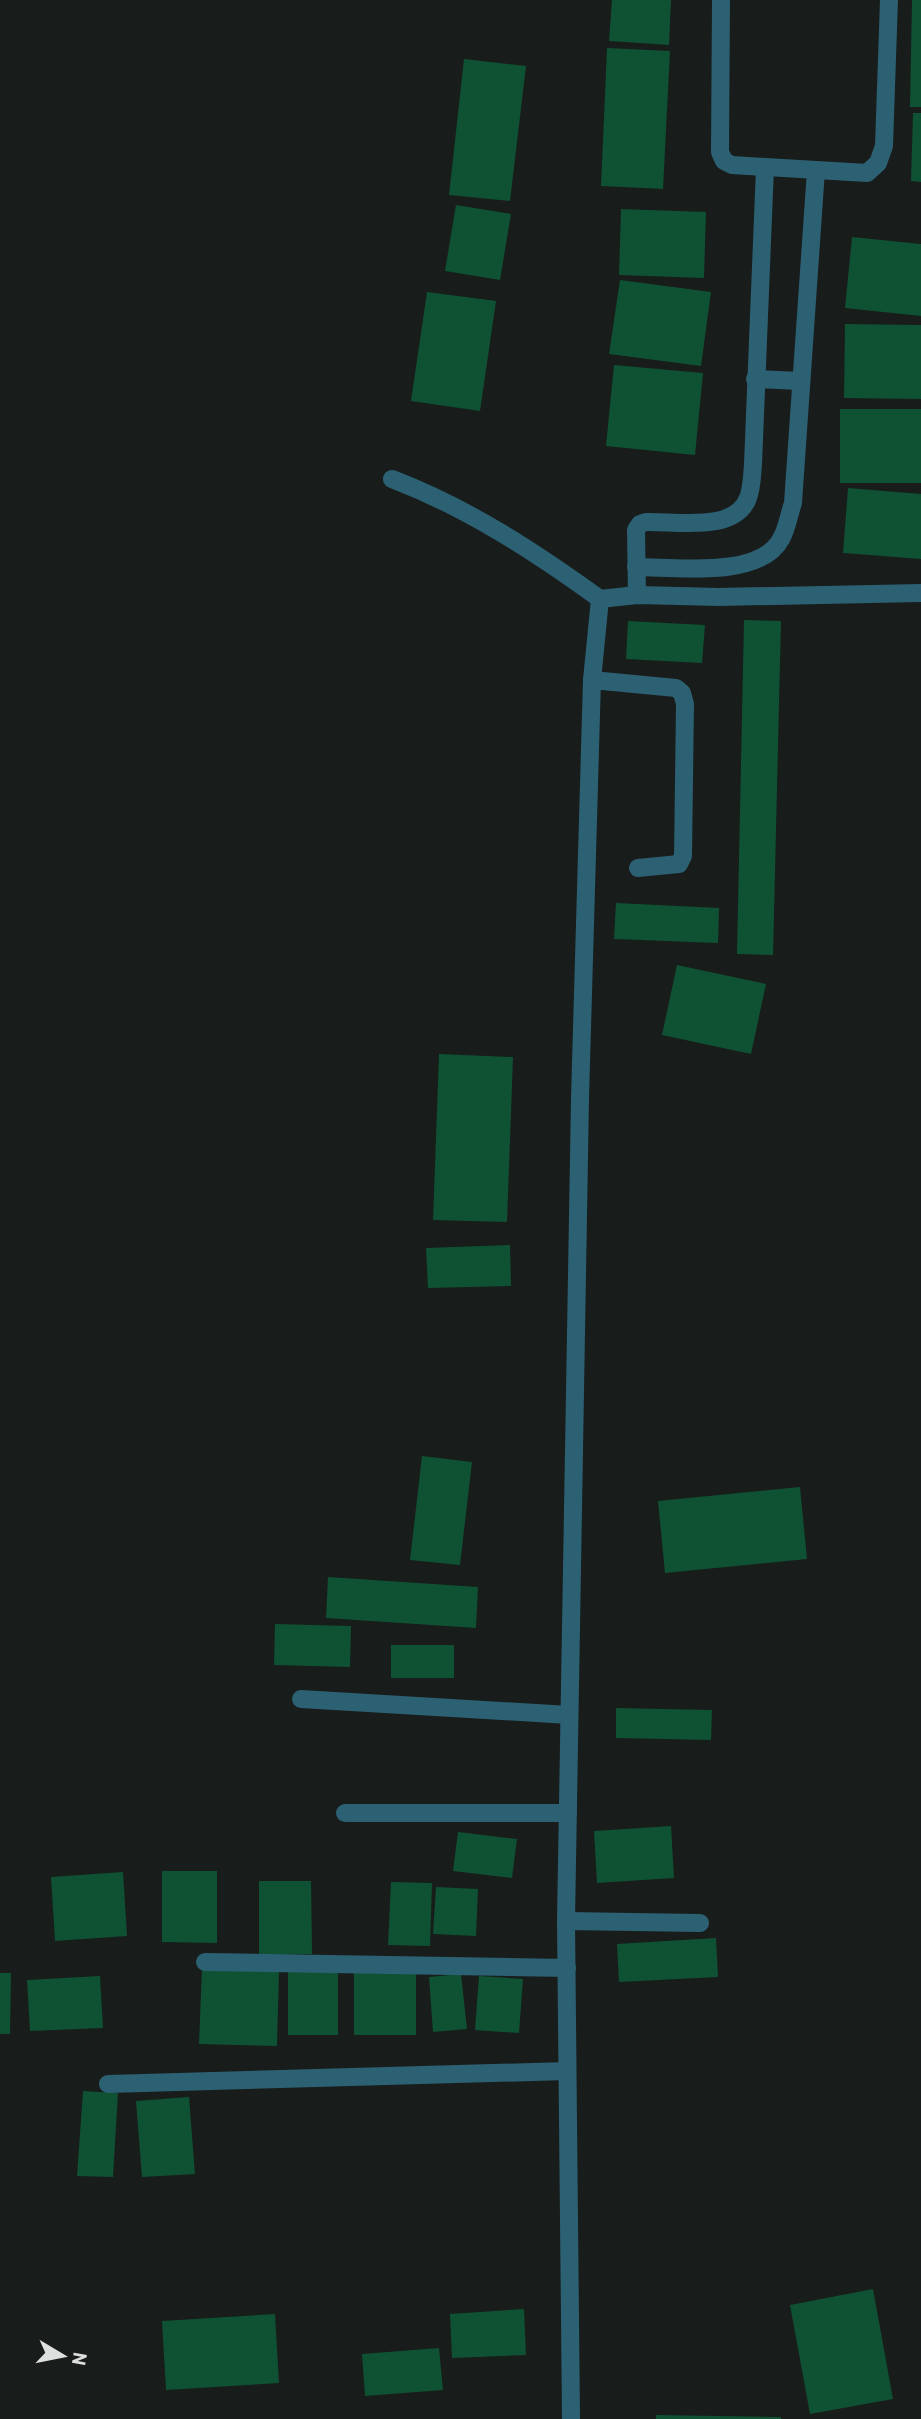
<svg xmlns="http://www.w3.org/2000/svg" width="921" height="2419" font-family="Barlow,sans-serif">
<rect width="100%" height="100%" fill="#181c1b"/>
<g fill="#0f5133">
<polygon points="612,0 671,0 669,45 609,41"/>
<polygon points="912,0 921,0 921,107 910,107"/>
<polygon points="607,48 670,51 663,189 601,186"/>
<polygon points="464,59 526,66 510,201 449,195"/>
<polygon points="913,113 921,113 921,182 911,181"/>
<polygon points="456,205 511,214 500,280 445,271"/>
<polygon points="621,209 706,212 704,278 619,275"/>
<polygon points="852,237 921,244 921,316 845,308"/>
<polygon points="620,280 711,292 701,366 609,354"/>
<polygon points="427,292 496,301 480,411 411,401"/>
<polygon points="845,324 921,325 921,399 844,398"/>
<polygon points="614,365 703,373 695,455 606,446"/>
<rect x="840" y="409" width="81" height="74"/>
<polygon points="848,488 921,494 921,559 843,553"/>
<polygon points="744,620 781,621 773,955 737,954"/>
<polygon points="628,621 705,625 702,663 626,659"/>
<polygon points="616,903 719,908 718,943 614,939"/>
<polygon points="677,965 766,984 751,1054 662,1035"/>
<polygon points="439,1054 513,1057 507,1222 433,1220"/>
<polygon points="510,1245 511,1286 428,1288 426,1248"/>
<polygon points="422,1456 472,1462 460,1565 410,1560"/>
<polygon points="800,1487 807,1559 665,1573 658,1501"/>
<polygon points="328,1577 478,1587 476,1628 326,1618"/>
<polygon points="275,1624 351,1626 350,1667 274,1665"/>
<rect x="391" y="1645" width="63" height="33"/>
<polygon points="616,1708 712,1710 711,1740 616,1738"/>
<polygon points="671,1826 674,1878 597,1883 594,1831"/>
<polygon points="458,1832 517,1839 512,1878 453,1871"/>
<polygon points="162,1871 217,1871 217,1943 162,1942"/>
<polygon points="123,1872 127,1936 55,1941 51,1877"/>
<polygon points="259,1881 311,1881 312,1954 259,1955"/>
<polygon points="391,1882 432,1883 430,1946 388,1945"/>
<polygon points="436,1887 478,1889 476,1936 433,1934"/>
<polygon points="716,1938 718,1977 619,1982 617,1944"/>
<polygon points="202,1968 279,1970 277,2046 199,2044"/>
<rect x="288" y="1972" width="50" height="63"/>
<polygon points="416,1972 416,2035 354,2035 354,1973"/>
<polygon points="0,1973 11,1973 10,2034 0,2034"/>
<polygon points="461,1974 467,2029 433,2032 429,1977"/>
<polygon points="100,1976 103,2028 30,2031 27,1980"/>
<polygon points="479,1976 523,1979 519,2033 475,2030"/>
<polygon points="83,2091 118,2093 113,2177 77,2176"/>
<polygon points="189,2097 195,2174 142,2177 136,2101"/>
<polygon points="873,2289 893,2399 810,2414 790,2305"/>
<polygon points="524,2309 526,2355 452,2358 450,2314"/>
<polygon points="275,2314 279,2383 166,2390 162,2321"/>
<polygon points="439,2348 443,2390 365,2396 362,2354"/>
<polygon points="656,2415 781,2417 781,2419 656,2419"/>
</g>
<g fill="none" stroke-linecap="round" stroke-linejoin="round">
<g stroke="#2c6073" stroke-width="18">
<path d="M392 479C468 508 535 552 600 599"/>
<polyline points="345,1813 568,1813"/>
</g>
<g stroke="#2c6073" stroke-width="18">
<polyline points="721,0 720,152 724,161 732,165 867,173 878,163 884,146 889,0"/>
<polyline points="755,379 800,381"/>
<path d="M636 567C675 567 760 579 781 539 787 529 789 514 793 503L816 170"/>
<path d="M637 595 636 530 640 524 646 522C676 521 735 533 748 498 752 488 752 475 753 464L765 168"/>
<polyline points="592,680 676,688 682,693 685,704 683,856 679,864 638,868"/>
<polyline points="301,1699 569,1715"/>
<polyline points="566,1921 700,1923"/>
<polyline points="205,1962 567,1968"/>
<polyline points="108,2084 567,2071"/>
<polyline points="571,2419 566,1921 580,1098 592,680 600,599 637,595 719,597 921,593"/>
</g>
</g>
<g transform="translate(63 2356) rotate(100)" stroke="#181c1b" stroke-width="5" paint-order="stroke">
<path d="M0-5L12 26L0 18L-12 26Z" fill="#dee0e0"/>
<text y="-10" font-size="19" font-weight="bold" text-anchor="middle" fill="#dee0e0">N</text>
</g>
</svg>
